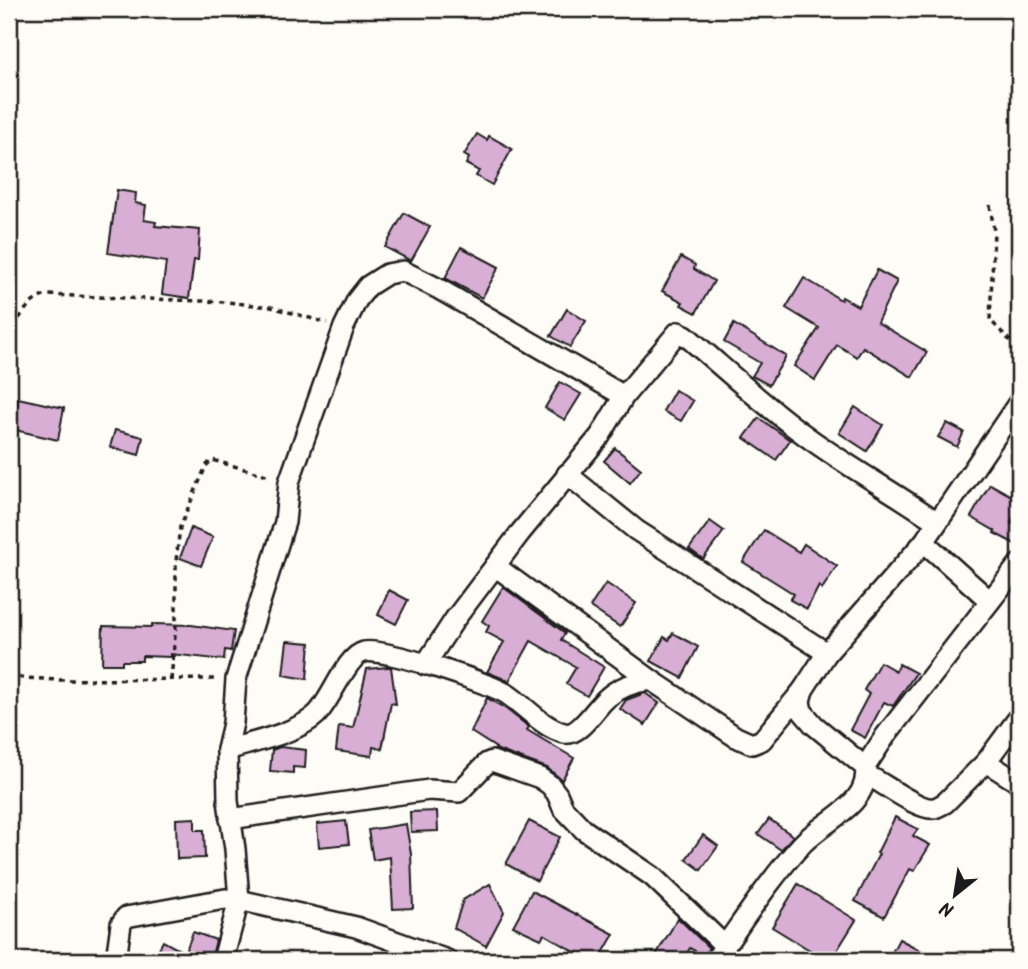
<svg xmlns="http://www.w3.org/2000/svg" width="1028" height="969" font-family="Kalam,sans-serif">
<rect width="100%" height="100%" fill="#fdfcf7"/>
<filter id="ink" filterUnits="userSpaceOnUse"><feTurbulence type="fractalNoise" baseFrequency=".0143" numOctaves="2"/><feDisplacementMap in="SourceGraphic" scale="14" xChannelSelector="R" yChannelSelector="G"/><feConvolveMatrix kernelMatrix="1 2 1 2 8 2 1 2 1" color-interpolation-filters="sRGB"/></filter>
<g filter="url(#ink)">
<g fill="#d9aed4" stroke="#1c1c1c" stroke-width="2">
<polygon points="477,134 487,140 489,136 512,149 492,185 476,176 479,171 466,164 469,158 464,155"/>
<polygon points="117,190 136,193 135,203 146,205 144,220 156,222 155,226 200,230 198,260 194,260 189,298 162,294 166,262 108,253"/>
<polygon points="404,213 430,227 411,261 385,247"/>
<polygon points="461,247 499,267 482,298 445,278"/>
<polygon points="681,257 695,265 694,269 714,281 696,313 681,305 683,302 662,291"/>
<polygon points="877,270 897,281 877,322 927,352 912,377 863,347 857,357 837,345 815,380 794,366 819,328 786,308 804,278 841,300 842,297 858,306"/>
<polygon points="567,309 586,321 570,347 551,336"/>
<polygon points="734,324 786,356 769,385 752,376 760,363 724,342"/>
<polygon points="560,382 581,394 565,420 545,408"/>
<polygon points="675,390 693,401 681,421 663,411"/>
<polygon points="18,398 64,408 58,440 15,430"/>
<polygon points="855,407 883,425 867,451 839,433"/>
<polygon points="759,418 790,440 776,460 744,438"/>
<polygon points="947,423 964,432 957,447 938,437"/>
<polygon points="115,430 143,437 139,455 110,447"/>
<polygon points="615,448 641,469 630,483 604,461"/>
<polygon points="990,484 1019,500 1019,508 1011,523 1019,527 1019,546 994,533 995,531 971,517"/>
<polygon points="710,521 724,531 703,559 689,549"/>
<polygon points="191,528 213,537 201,566 180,558"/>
<polygon points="764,530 799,552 804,544 837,566 822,589 819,586 807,609 790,600 794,594 743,562"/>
<polygon points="606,583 636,603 620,627 590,607"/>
<polygon points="503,587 565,633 561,640 604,667 587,696 566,684 576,667 531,641 509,681 487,672 504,642 486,632 489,626 482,621"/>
<polygon points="389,590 408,600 396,624 378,615"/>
<polygon points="152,624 191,625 234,631 231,651 225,650 224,660 171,654 171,657 142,656 142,661 122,661 122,664 102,664 103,626 152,627"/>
<polygon points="673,633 698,647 682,678 651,661 664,637 669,640"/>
<polygon points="287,641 310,643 307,679 283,675"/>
<polygon points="880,662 896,671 899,664 916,673 893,706 884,702 865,738 850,730 869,694 864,690"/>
<polygon points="388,667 391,667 396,704 391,703 382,749 373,747 372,756 336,751 339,726 353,728 367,669"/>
<polygon points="645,693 659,703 645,725 620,709 626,700"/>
<polygon points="487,698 506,709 529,727 527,730 574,758 562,780 547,768 495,749 496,748 471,732"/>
<polygon points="280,747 306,750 305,768 293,767 293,773 270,771 272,750"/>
<polygon points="437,811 438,831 411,832 410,812"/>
<polygon points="895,817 918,829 913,836 930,845 914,871 910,869 884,917 855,901 879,854 877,853"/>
<polygon points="195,818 195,830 204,830 205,858 177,859 176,819"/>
<polygon points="769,819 793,836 781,850 758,834"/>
<polygon points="346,821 349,844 319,847 317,824"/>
<polygon points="529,821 560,837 537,881 506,864"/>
<polygon points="406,824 411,854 413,908 393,909 390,857 373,860 368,830"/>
<polygon points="703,835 718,846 701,870 686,859"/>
<polygon points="490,884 504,912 486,946 454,928 463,900"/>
<polygon points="798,884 856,920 831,960 826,960 772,927"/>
<polygon points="532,891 614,934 599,960 589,960 544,934 541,939 513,926"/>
<polygon points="678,918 709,948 704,956 690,948 683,960 653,960"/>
<polygon points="193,932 216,940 211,960 153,960 163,941 185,953"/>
<polygon points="899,939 939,960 888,960"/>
</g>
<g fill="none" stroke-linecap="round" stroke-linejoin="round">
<g stroke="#1c1c1c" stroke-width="24">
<g id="minor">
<polyline points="567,474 636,530 827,653"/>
<polyline points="924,542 990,601"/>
<polyline points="495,566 651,680 736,737 752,744 762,740 803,690"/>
<path d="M425 665 455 619 520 533 600 436 624 396 678 332 685 335C725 369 763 405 806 436 848 467 894 492 937 522"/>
<path d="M227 750C253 742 297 733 316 715 331 701 346 656 364 652 382 647 489 683 507 694 525 706 542 727 564 733 580 737 596 706 608 697 621 686 635 682 651 680"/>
<polyline points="986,762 1019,783"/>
<polyline points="865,767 886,735 1019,564"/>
<path d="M867 775C882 782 919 811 934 808 936 808 943 804 945 803L986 762 1019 717"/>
<polyline points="230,819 429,790 459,792 487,763 492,761 540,778 550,785 557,794 563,808 584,830 652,876 725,946"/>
<polyline points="116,960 121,924 126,917 225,899 239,900 356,927 447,960"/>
<polyline points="223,960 239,900 235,849 228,801 227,750 233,723 236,679 285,522 289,482 344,327 357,300 368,286 387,274 403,271 439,289 624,396"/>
<path d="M715 960C744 920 769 880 803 843 817 829 835 819 849 806 860 796 868 782 865 767L814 725 802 711 800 701 803 690 827 653 924 542 1019 402"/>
</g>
</g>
<g stroke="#1c1c1c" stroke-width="3.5" stroke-dasharray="5 5" stroke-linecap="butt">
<polyline points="990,205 994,231 990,320 1019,350"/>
<path d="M9 336C19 319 27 300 47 295L227 302 271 307 327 323"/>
<polyline points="9,677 59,680 217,679"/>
<polyline points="171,680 176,625 176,561 180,527 206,466 212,460 270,476"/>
</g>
<use href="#minor" stroke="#fdfcf7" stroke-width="19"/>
</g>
</g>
<rect width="1028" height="969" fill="none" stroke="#fdfcf7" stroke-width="35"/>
<rect x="18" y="18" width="993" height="934" fill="none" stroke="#1c1c1c" stroke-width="2.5" filter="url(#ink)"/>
<g transform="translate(955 895) rotate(210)" stroke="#fdfcf7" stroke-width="5" paint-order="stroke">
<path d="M0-5L12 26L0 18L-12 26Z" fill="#1c1c1c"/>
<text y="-10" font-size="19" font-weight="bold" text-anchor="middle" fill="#1c1c1c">N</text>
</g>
</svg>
